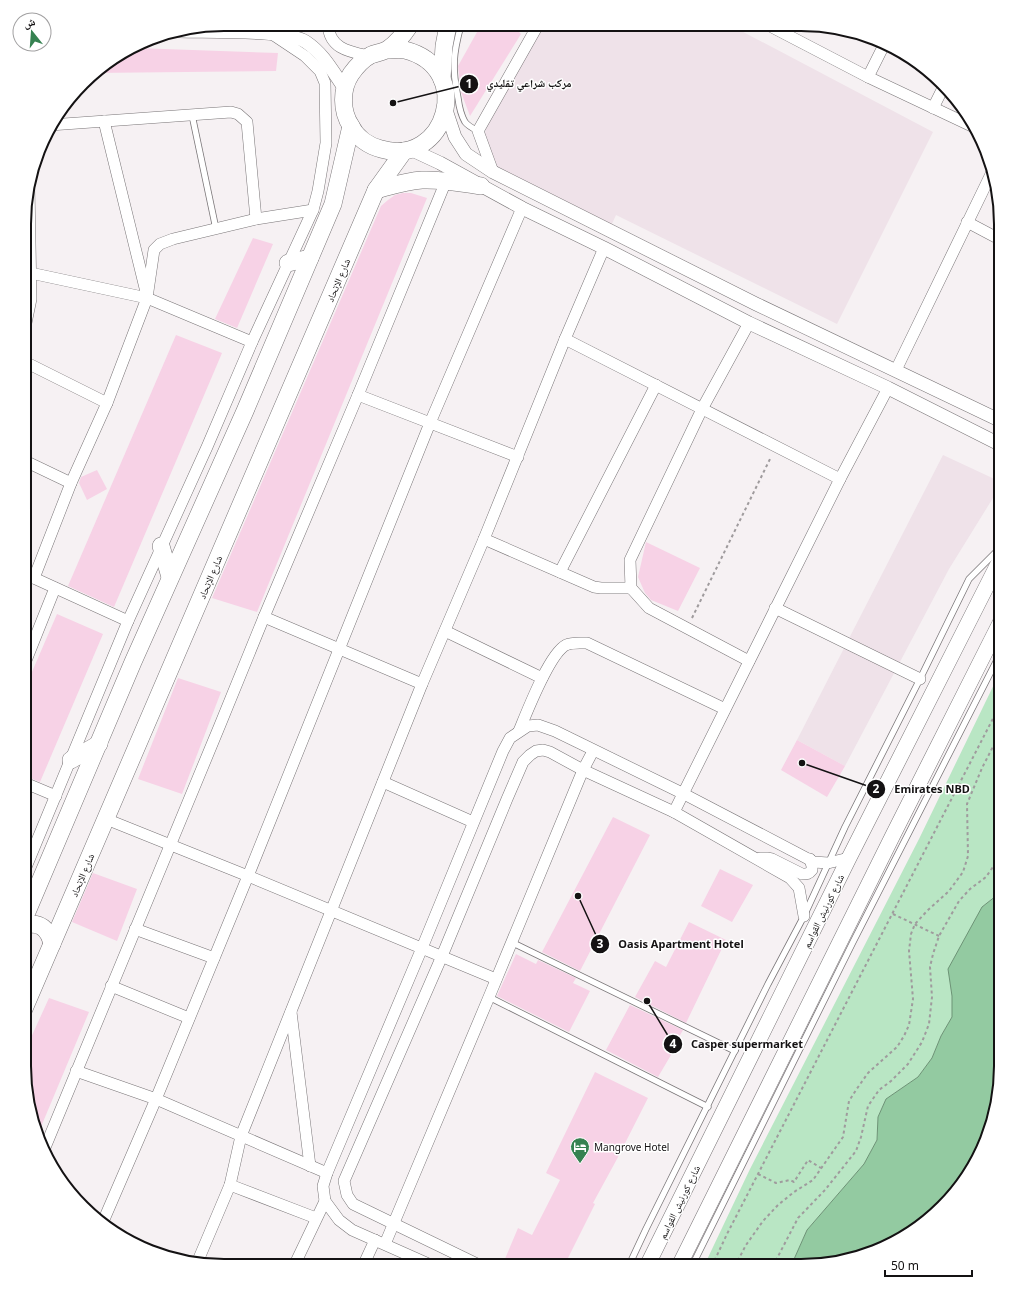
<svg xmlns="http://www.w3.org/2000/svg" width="1025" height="1290" font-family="'Noto Sans','Noto Naskh Arabic',sans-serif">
<rect width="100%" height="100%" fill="#f6f1f3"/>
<g fill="#efe2e9">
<polygon points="545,25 730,25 933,132 837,324 616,215 611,226 496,167 484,136 490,116"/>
<polygon points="943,455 1001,482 1001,485 949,569 845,766 797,740"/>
</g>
<polygon fill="#b9e6c4" points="1001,670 1001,892 982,907 952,996 952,1017 941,1036 932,1058 918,1077 886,1099 878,1117 877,1140 864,1164 807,1230 791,1266 704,1266 750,1169 919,839"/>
<polygon fill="#93caa1" stroke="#6d9376" points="1001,892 1001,1080 990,1131 967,1177 933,1216 901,1239 853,1259 814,1266 791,1266 807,1230 864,1164 877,1140 878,1117 886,1099 918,1077 932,1058 941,1036 952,1017 952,996 948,969 982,907"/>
<g fill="#f7d2e6">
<polygon points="481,25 512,25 521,34 470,116 461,92 458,66"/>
<polygon points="136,48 278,53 276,71 92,73"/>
<polygon points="403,193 411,193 427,198 257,612 212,598 381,206 388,200 395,195"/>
<polygon points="253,238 273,244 237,328 215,319"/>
<polygon points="176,335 222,353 114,607 68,586"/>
<polygon points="97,470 107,489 87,500 79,483 81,477"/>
<polygon points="646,542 700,568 678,611 651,600 645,593 638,577"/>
<polygon points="57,614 103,634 40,782 25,776 25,688"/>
<polygon points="178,678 221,692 182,794 138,779"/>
<polygon points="797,740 845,766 827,797 781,770"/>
<polygon points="613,817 650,835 580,971 542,952"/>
<polygon points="720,869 753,885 732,922 701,906"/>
<polygon points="93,873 137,889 117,941 72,922"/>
<polygon points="689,922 726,940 686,1023 635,997 655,961 666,967"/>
<polygon points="516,954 536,964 538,960 576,978 573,983 590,991 569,1032 497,996"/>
<polygon points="49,998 89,1012 38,1134 31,1118 24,1067 24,1053"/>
<polygon points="630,1005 683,1030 679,1037 681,1038 658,1077 606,1050"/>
<polygon points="595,1072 648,1098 617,1159 593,1203 595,1204 564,1266 502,1266 518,1228 532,1235 560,1180 546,1173"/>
</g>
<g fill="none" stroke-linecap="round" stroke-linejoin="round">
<g stroke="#797577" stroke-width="7">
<g id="service">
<path d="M461 25C453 54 452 68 458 98 459 106 461 115 465 122 468 126 474 129 478 131"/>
<polyline points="192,115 216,229"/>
<polyline points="511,942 735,1051"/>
<polyline points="489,997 708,1107"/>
<polyline points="631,1266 631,1261 646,1229 768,984 804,916 845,827 920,679 969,579 1001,547"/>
<polyline points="692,1266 853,942 1001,652"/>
</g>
</g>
<g stroke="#797577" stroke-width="12">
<g id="minor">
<path d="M328 24C329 49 350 52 369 56"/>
<polyline points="770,26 868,77 976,128"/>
<polyline points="868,77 885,43"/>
<polyline points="933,108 944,86"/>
<polyline points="104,121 146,292"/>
<polyline points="50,125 231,112 238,114 247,122 256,219"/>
<polyline points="493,172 478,131 538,25"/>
<polyline points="967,222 1001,240"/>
<polyline points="26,272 147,298 252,342"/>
<polyline points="25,328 31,299 29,187"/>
<polyline points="565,339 840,479"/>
<polyline points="25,362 107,403"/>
<polyline points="896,370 993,170"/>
<polyline points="358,395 518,457"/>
<polyline points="25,461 71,483"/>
<polyline points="484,539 594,587 601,588 631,588"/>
<polyline points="560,572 656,385"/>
<polyline points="25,574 128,621"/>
<polyline points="34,578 71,483 107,403 147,298 154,250 160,244 173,239 256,219 313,210"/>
<polyline points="775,608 920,679"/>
<polyline points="264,617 422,684"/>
<polyline points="445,631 542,678"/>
<polyline points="749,661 649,608 631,588 630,560 702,409 749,323"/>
<polyline points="25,663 55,588"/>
<path d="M519 731C527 712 549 654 566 645 572 642 580 643 587 643L725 709"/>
<polyline points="383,782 473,822"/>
<polyline points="25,783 56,796"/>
<polyline points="674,812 840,479 888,388"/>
<polyline points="106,819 248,876 496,979"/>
<path d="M760 858H767L772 859 802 874C807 874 809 874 812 870V866L810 859"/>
<polyline points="24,872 128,621 207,447 252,342 313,210 318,191 326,143 325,83 320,71 305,56 272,34"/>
<polyline points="135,929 214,958"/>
<polyline points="111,986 189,1018"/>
<polyline points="291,1012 310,1166"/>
<polyline points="76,1071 156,1099 327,1173"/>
<polyline points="44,1150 220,725 264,617 358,395 446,181"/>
<polyline points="230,1185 316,1218"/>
<polyline points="102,1224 156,1099 248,876 430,423 522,208"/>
<polyline points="385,1244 489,997 583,770 593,751"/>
<polyline points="197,1263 230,1185 241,1136 422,684 484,539 565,339 604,248"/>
<polyline points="294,1266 325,1201"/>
<polyline points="363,1266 375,1240"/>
<polyline points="433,1266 352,1230 339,1220 325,1201 323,1186 327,1173 422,948 503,751 510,738 528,726 538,725 555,731 684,794 814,862 828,863 849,858"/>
<polyline points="481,1266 353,1204 347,1195 344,1181 442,956 507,799 523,762 530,755 536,751 543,750 550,752 583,770 674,812 790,878 799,888 804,916"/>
</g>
</g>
<g stroke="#797577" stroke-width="14">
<g id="tertiary">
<path d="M180 31C207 32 286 29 306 42 324 54 333 72 345 89"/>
<polyline points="446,110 455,137 466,154 493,172 756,304 1001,421"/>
<polyline points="410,149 440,163 522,208 604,248 749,323 888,388 1001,445"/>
</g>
</g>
<g stroke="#797577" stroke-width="16">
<g id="secondary">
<polyline points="647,1266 849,858 1001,558"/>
<polyline points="679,1266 893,835 1001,621"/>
</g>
</g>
<g stroke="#797577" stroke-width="18">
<g id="primary">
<path d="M387 50C393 50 399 49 405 50 476 68 446 168 381 149 369 146 357 138 351 126 341 111 341 89 351 74 356 67 363 59 371 55 376 53 383 52 388 49 397 43 404 34 410 25"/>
<polyline points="442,79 444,46 448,25"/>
<path d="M376 190C391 186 406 181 422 180 441 179 461 183 481 186"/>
<polyline points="288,263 310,258"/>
<polyline points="161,546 170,577"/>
<polyline points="71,760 99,744"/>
<polyline points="24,919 133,662 245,411 333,204 351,126"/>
<path d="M24 926C40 920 49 930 52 944"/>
<polyline points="24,1009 376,190 404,151"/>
</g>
</g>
<g stroke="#9f9b9d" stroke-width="2" stroke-dasharray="3 3" stroke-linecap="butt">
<polyline points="692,618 771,457"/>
<polyline points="893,914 939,936"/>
<polyline points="758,1174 776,1183 790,1180 794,1182 808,1160 821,1168"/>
<polyline points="712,1266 727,1234 1001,703"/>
<polyline points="735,1266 746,1245 763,1221 778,1205 794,1192 813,1180 843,1137 849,1101 856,1090 868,1073 897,1047 904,1036 909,1025 913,999 909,951 911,934 915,924 927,911 949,891 963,872 968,856 967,804 982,768 1001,731"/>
<polyline points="773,1266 798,1218 825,1190 856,1151 861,1137 868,1106 879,1090 891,1081 908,1064 922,1042 929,1024 932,997 930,967 933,954 939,936 959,901 970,889 986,877 997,861 1001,852"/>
</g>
<use href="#service" stroke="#fff" stroke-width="5.5"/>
<use href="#minor" stroke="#fff" stroke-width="11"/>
<use href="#tertiary" stroke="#fff" stroke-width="13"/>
<use href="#secondary" stroke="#fff" stroke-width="15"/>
<use href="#primary" stroke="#fff" stroke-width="17"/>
</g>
<defs>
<g id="hotel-pin" transform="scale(1)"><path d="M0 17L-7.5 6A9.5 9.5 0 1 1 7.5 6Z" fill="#368251" stroke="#fff"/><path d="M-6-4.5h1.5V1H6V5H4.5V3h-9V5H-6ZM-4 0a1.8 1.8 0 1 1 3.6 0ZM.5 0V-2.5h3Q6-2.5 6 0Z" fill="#fff"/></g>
</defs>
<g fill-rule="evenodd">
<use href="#hotel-pin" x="580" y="1147"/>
</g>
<g text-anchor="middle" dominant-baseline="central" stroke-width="3" stroke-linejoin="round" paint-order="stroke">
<g font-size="10" fill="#141213" stroke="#fff">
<text transform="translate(338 280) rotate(-67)">شارع الإتحاد</text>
<text transform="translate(210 577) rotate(-67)">شارع الإتحاد</text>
<text transform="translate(82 875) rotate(-67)">شارع الإتحاد</text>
<text transform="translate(823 911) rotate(-64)">شارع كورنيش القواسم</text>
<text transform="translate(679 1202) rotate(-64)">شارع كورنيش القواسم</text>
</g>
<g font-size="10" fill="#141213" stroke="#fff" text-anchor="start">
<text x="594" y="1147">Mangrove Hotel</text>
</g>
</g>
<path d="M0 0H1025V1290H0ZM224 31H801A193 193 0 0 1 994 224V1066A193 193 0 0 1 801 1259H224A193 193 0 0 1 31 1066V224A193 193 0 0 1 224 31Z" fill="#fff" fill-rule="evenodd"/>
<path fill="none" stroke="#141213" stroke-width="2" d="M224 31H801A193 193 0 0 1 994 224V1066A193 193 0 0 1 801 1259H224A193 193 0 0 1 31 1066V224A193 193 0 0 1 224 31Z"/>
<path fill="none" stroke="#141213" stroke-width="1.5" d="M393 103L469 84M802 763L876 789M578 896L600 944M647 1001L673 1044"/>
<g fill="#141213" stroke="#fff" stroke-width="1.5">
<circle cx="393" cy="103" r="4"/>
<circle cx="802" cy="763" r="4"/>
<circle cx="578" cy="896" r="4"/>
<circle cx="647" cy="1001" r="4"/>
<circle cx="469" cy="84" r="10"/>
<circle cx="876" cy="789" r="10"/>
<circle cx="600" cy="944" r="10"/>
<circle cx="673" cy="1044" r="10"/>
</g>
<g font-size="12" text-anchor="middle" font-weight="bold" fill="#fff">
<text x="469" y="88">1</text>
<text x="876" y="793">2</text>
<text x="600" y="948">3</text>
<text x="673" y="1048">4</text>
</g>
<g font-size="11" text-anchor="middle" font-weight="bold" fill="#141213" stroke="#fff" stroke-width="3" stroke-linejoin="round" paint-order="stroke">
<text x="529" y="87">مركب شراعي تقليدي</text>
<text x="932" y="793">Emirates NBD</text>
<text x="681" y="948">Oasis Apartment Hotel</text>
<text x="747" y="1048">Casper supermarket</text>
</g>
<g transform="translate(32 32) rotate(343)"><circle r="19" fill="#ffffff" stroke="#a1a0a1"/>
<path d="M0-3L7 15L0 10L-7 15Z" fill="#368251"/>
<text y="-6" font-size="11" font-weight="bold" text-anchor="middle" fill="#141213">ش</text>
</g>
<path d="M885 1270v6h87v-6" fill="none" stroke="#141213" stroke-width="2"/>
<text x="891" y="1270" font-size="12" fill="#141213" stroke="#ffffff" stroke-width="3" paint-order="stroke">50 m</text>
</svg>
